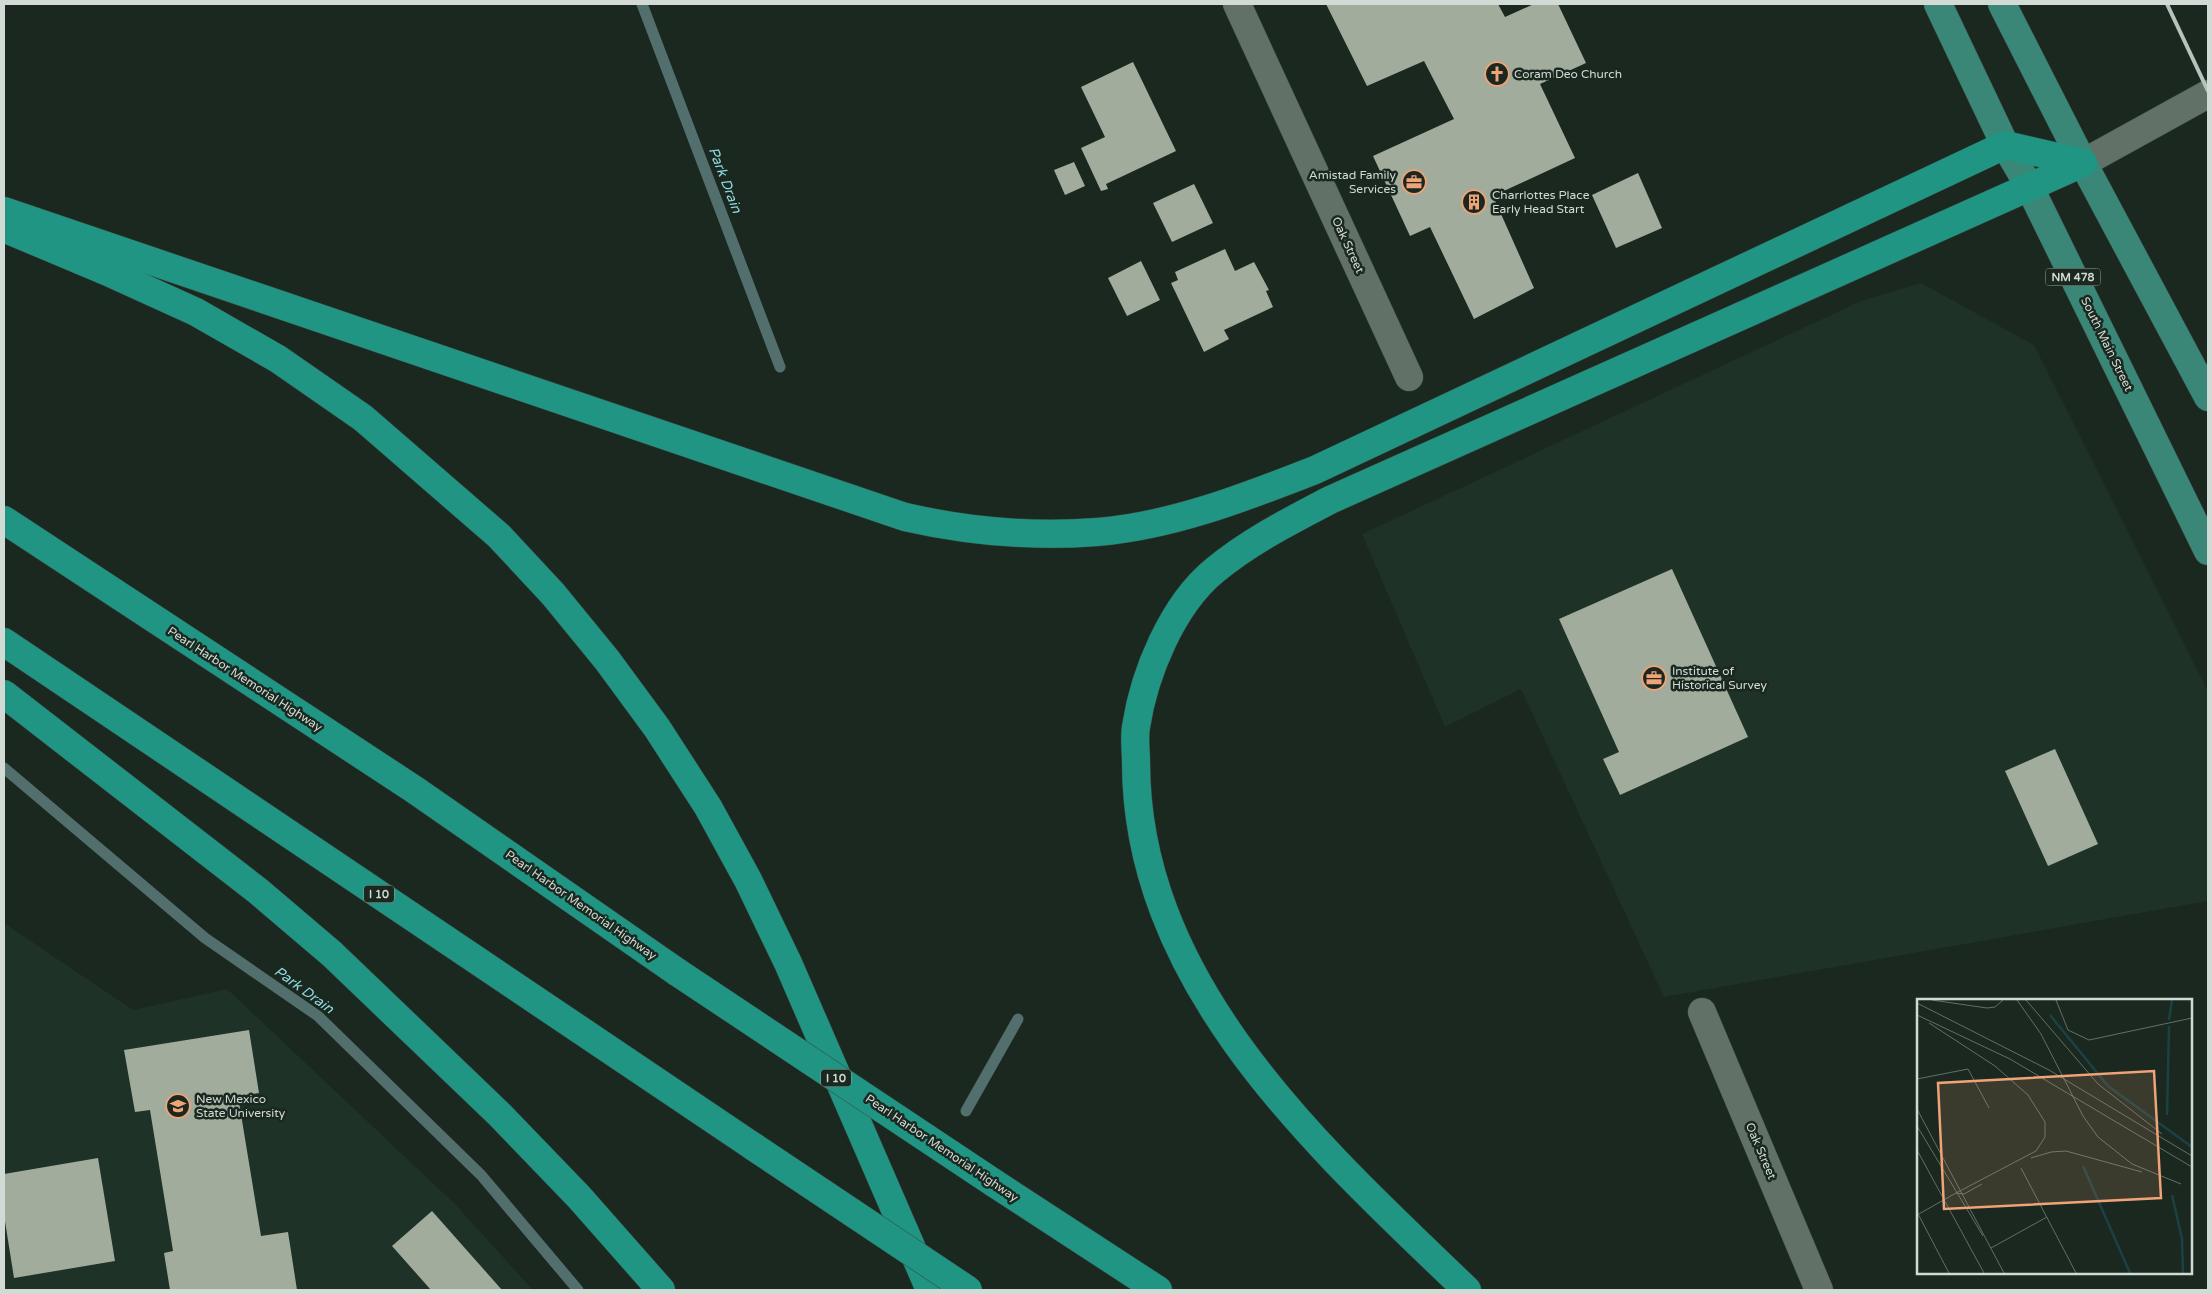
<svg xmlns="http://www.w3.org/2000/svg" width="2212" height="1294" font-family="'Varela Round',sans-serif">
<rect width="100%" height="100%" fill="#1a2820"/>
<g fill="#1e3227">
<polygon points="1921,283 2034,345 2208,691 2208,901 1664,997 1521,689 1445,727 1362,534 1861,301"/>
<polygon points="4,923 133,1010 227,989 454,1203 533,1290 4,1290"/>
</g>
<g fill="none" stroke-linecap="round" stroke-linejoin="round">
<g stroke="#526f6e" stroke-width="11">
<polyline points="642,4 780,367"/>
<polyline points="4,768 205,938 318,1016 481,1175 578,1290"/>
<polyline points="966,1111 1018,1019"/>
</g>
</g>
<g fill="#a1ac9d">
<polygon points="1326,4 1498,4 1505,17 1534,4 1558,4 1586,63 1540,84 1575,158 1493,196 1534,288 1474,319 1430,227 1410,236 1373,156 1454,119 1424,61 1367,86"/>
<polygon points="1133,62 1176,151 1106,184 1108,189 1101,191 1081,148 1105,137 1081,87"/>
<polygon points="1074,162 1085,186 1065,195 1054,170"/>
<polygon points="1638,173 1662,228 1616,248 1592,195"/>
<polygon points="1194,184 1213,223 1172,242 1153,203"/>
<polygon points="1225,249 1235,271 1254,262 1269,290 1266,291 1273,307 1224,330 1229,339 1204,352 1171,283 1178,280 1175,272"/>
<polygon points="1141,261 1160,300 1127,316 1108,278"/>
<polygon points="1672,569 1748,737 1620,795 1603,759 1619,752 1559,619"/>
<polygon points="2055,749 2098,844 2048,866 2005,771"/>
<polygon points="249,1030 259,1093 238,1096 261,1236 288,1232 297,1290 170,1290 164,1253 173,1251 150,1110 135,1112 124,1050"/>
<polygon points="98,1158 115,1261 14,1278 4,1215 4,1174"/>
<polygon points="432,1211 502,1290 431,1290 392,1246"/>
</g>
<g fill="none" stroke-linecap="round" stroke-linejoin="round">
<g stroke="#3a453e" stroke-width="29">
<g id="minor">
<polyline points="1237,4 1409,377"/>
<polyline points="2083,163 2208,94"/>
<polyline points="1702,1012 1819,1290"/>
</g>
</g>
<g stroke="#3a453e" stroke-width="29">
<g id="major">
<polyline points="1938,4 2005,145 2029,186 2208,551"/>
<polyline points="2002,4 2083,163 2208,397"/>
</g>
</g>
<g stroke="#3a453e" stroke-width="29">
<g id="highway">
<path d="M4 211 905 517C967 531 1034 537 1097 532 1172 526 1246 497 1315 470L2005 145 2083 163"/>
<polyline points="8,230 108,272 196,312 278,359 363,418 499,536 553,594 607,660 657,728 708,807 748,880 788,963 930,1290"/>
<polyline points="4,520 415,790 677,972"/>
<polyline points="4,642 754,1147"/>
<polyline points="4,694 258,891 332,954 499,1114 579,1197 661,1290"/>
<polyline points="994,1183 1158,1290"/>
<path d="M1467 1290C1319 1148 1136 985 1136 762 1136 751 1134 738 1136 727 1144 674 1172 605 1215 570 1250 541 1290 521 1330 500L2083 163"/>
</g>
</g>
<use href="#minor" stroke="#617167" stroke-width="28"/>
<use href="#major" stroke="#3a8778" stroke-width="28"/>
<use href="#highway" stroke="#209583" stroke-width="28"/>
<polyline stroke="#b8c2bc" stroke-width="4" points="2167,4 2208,91"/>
<g stroke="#3a453e" stroke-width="29" stroke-linecap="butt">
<g id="highway-bridge">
<polyline points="677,972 994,1183"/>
<polyline points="754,1147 968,1290"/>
</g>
</g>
<use href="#highway-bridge" stroke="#209583" stroke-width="28"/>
</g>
<defs>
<g id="church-ring" transform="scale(1.25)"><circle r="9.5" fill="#1a2820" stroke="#efa377" stroke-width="1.5"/><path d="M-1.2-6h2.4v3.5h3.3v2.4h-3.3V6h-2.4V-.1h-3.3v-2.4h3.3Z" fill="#efa377"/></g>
<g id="office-ring" transform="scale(1.25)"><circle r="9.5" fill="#1a2820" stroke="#efa377" stroke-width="1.5"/><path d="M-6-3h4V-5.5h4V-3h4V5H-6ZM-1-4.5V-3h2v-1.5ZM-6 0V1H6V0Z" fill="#efa377"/></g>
<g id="building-ring" transform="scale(1.25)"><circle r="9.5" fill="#1a2820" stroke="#efa377" stroke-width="1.5"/><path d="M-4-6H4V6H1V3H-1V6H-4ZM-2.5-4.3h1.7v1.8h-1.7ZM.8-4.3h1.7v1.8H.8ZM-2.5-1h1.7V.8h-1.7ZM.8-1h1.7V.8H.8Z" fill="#efa377"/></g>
<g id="university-ring" transform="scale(1.25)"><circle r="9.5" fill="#1a2820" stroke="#efa377" stroke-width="1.5"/><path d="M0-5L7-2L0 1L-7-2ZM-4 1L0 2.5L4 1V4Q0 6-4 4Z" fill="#efa377"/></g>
</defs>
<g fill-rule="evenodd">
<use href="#church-ring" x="1497" y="74"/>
<use href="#office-ring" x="1414" y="182"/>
<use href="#building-ring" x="1474" y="202"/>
<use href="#office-ring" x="1654" y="678"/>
<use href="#university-ring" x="178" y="1106"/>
</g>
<g text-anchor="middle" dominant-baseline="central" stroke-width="5" stroke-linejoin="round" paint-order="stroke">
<g fill="#1a2820" stroke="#9aa59e" stroke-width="1">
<rect x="2045.5" y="268.5" width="55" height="17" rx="4"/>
<rect x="364" y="885.5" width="30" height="17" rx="4"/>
<rect x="821" y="1069.5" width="30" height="17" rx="4"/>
</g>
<g font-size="11" font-weight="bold" fill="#d1dad4">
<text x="2073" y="277">NM 478</text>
<text x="379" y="894">I 10</text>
<text x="836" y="1078">I 10</text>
</g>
<g font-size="12" fill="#d1dad4" stroke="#1a2820" text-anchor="start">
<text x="1514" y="74">Coram Deo Church</text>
<text x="1396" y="175" text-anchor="end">Amistad Family<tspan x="1396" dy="14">Services</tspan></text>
<text x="1492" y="195">Charrlottes Place<tspan x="1492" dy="14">Early Head Start</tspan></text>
<text x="1672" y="671">Institute of<tspan x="1672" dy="14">Historical Survey</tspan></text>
<text x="196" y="1099">New Mexico<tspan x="196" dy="14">State University</tspan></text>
</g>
<g font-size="12" fill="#d1dad4" stroke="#1a2820">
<text transform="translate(1348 245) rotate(65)">Oak Street</text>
<text transform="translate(2107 344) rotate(64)">South Main Street</text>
<text transform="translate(245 679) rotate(33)">Pearl Harbor Memorial Highway</text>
<text transform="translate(581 905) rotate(35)">Pearl Harbor Memorial Highway</text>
<text transform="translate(942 1148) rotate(34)">Pearl Harbor Memorial Highway</text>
<text transform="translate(1761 1151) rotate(67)">Oak Street</text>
</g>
<g font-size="14" font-style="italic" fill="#90d9dd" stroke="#1a2820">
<text transform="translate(725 180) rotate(69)">Park Drain</text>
<text transform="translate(304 990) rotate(36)">Park Drain</text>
</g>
</g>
<g transform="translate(1917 999)">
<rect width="275" height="275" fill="#1a2820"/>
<path fill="none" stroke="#1b4143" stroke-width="2.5" d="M133 16 191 87 275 148M252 21 255 1M250 116 252 27M166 167 213 274M255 196 265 240 266 274"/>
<path fill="none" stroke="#636f68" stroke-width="1" d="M15 1 70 9 78 8 86 1M100 1 124 35 166 117 181 138 215 165 264 185M109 1 181 85 245 135M139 1 151 31 172 41 275 19M0 4 132 71 275 157M0 16 93 60 275 168M12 24 78 67 111 96 128 123V138L119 152 39 194M0 80 51 70 72 109M0 110 87 274M0 127 66 237M0 151 67 274M114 159 134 153 149 152 225 173M104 169 159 274M39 194 47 195 65 185M0 213 32 274M0 216 39 194M74 249 130 218"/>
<path fill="#efa377" fill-opacity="0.15" stroke="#efa377" stroke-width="2.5" d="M237 72 244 199 27 210 21 84Z"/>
<rect width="275" height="275" fill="none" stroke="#d1dad4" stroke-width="2.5"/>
</g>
<rect width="2212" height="1294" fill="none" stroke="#d1dad4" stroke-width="10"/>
</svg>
